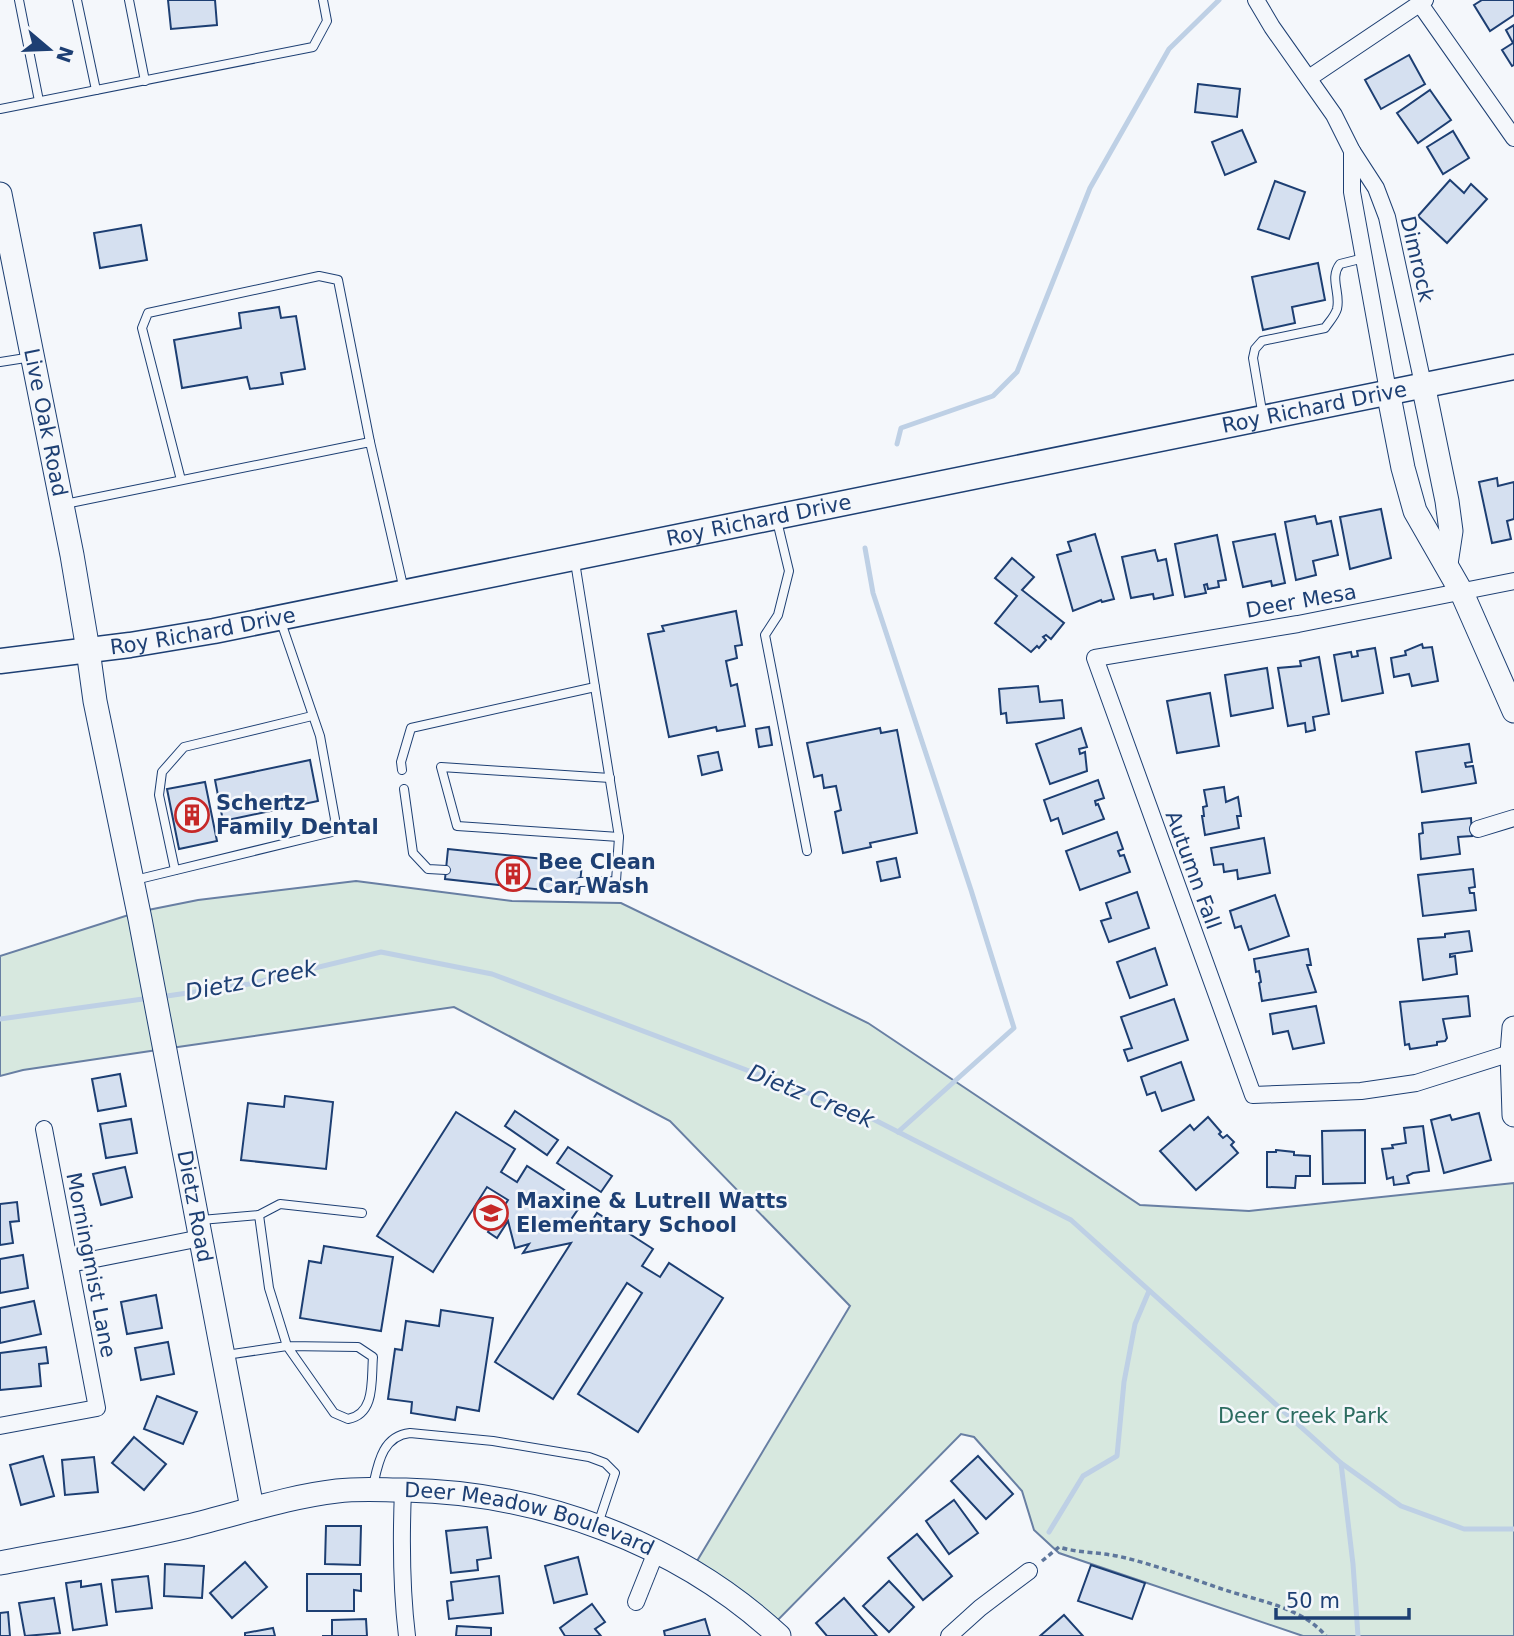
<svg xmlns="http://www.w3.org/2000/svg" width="1514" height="1636" font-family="'DejaVu Sans',sans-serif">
<rect width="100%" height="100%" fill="#f4f7fb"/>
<polygon fill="#d7e8df" stroke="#687fa3" stroke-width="2" points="356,881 512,901 621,903 868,1023 1140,1205 1249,1211 1514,1183 1514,1636 1303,1636 1059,1553 1034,1530 1022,1491 974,1437 961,1434 770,1628 691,1571 850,1306 670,1121 454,1007 164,1049 23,1070 0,1076 0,956 138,912 198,900"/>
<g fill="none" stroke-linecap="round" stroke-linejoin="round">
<g stroke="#bed0e5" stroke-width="5">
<polyline points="897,444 901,428 993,396 1017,372 1090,188 1169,49 1219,0"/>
<polyline points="865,548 873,593 971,890 1014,1028 898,1132"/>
<polyline points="160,997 249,984 381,952 492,974 863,1114 1071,1220 1341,1463 1401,1506 1464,1529 1514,1529"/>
<polyline points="0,1019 150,998"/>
<polyline points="1341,1463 1353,1564 1358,1636"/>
<polyline points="1049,1532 1083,1476 1117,1456 1124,1382 1135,1324 1149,1291"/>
</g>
</g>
<g fill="#d5e0f0" stroke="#1d3f73" stroke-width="2">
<polygon points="168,0 215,0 217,25 171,29"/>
<polygon points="1482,0 1514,0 1514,15 1490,31 1474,5"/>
<polygon points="1514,25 1514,65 1512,66 1502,50 1513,43 1506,30"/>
<polygon points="1409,55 1425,84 1381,109 1365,80"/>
<polygon points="1198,84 1240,89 1237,117 1195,112"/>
<polygon points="1430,90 1451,120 1418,143 1397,113"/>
<polygon points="1242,130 1256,162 1225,175 1212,142"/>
<polygon points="1453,131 1469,158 1443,174 1427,147"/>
<polygon points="1450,180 1464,193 1471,184 1487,199 1447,243 1418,216"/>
<polygon points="1275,181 1305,192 1289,239 1258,229"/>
<polygon points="141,225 147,260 100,268 94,233"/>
<polygon points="1318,263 1325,300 1292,307 1295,323 1263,330 1252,277"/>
<polygon points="279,307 281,318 296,316 305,369 281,373 283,384 250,389 247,377 182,388 174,340 241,328 239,313"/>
<polygon points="1497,478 1498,486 1514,482 1514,519 1507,521 1511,539 1492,543 1479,482"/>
<polygon points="1381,509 1391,558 1350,569 1340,517"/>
<polygon points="1315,516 1317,524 1331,521 1338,555 1313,561 1316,575 1296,580 1285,522"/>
<polygon points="1095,534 1114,599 1102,602 1101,600 1073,611 1057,555 1071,551 1068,542"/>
<polygon points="1275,534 1285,583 1272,586 1271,581 1243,587 1233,542"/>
<polygon points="1217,535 1226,580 1218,581 1219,587 1208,589 1207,584 1204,585 1206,593 1185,597 1175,544"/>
<polygon points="1155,550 1158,561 1166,559 1173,595 1154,599 1153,594 1131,598 1122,557"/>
<polygon points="1012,558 1034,577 1022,590 1064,623 1051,639 1046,635 1043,637 1046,640 1039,648 1037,646 1031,652 995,623 1017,596 995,578"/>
<polygon points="736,611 742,645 735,646 737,658 726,661 731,686 737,684 745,726 717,731 716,727 669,737 648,634 664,631 662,626"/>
<polygon points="1422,644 1423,648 1432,647 1438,681 1412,686 1409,674 1394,677 1391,658 1406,655 1405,651"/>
<polygon points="1375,648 1383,693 1342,701 1334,655 1351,652 1352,657 1358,656 1357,651"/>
<polygon points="1319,657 1329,714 1313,717 1315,730 1306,732 1305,723 1288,726 1278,668 1301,666 1300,661"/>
<polygon points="1267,668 1273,708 1231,716 1225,675"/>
<polygon points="1038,686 1040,702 1062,700 1064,718 1007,723 1006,713 1001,714 999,689"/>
<polygon points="1210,693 1219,746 1177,753 1167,701"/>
<polygon points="769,727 772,745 759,747 756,729"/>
<polygon points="880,728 881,733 897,730 917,833 870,843 871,847 843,853 835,812 841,810 836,786 824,788 822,775 814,777 807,743"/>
<polygon points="1081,728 1087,747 1079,749 1080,754 1085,752 1087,771 1050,784 1036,744"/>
<polygon points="1469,744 1472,762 1465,763 1466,767 1473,766 1476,783 1422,792 1416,752"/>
<polygon points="718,752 722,770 702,775 698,756"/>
<polygon points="310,760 318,801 223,821 215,780"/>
<polygon points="1098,780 1104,798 1095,801 1096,805 1098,804 1104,819 1063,834 1058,818 1051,821 1044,800"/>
<polygon points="205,782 217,841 179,849 167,789"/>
<polygon points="1224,787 1226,802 1238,797 1241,816 1237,816 1239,828 1205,835 1202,816 1204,816 1203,807 1207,806 1204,790"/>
<polygon points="1471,818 1472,836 1458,837 1460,854 1421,859 1419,834 1423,833 1422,823"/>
<polygon points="1117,832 1123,849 1118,851 1120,856 1124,855 1130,872 1080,890 1066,851"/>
<polygon points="1264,838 1270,873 1238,879 1237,870 1224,872 1223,864 1214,865 1211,848"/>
<polygon points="448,849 582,863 579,894 445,879"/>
<polygon points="896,858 900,877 881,881 877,862"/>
<polygon points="1473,869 1475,887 1469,888 1470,893 1474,893 1476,910 1423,916 1418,875"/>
<polygon points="1137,892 1149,928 1109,942 1101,921 1111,918 1106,903"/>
<polygon points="1275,895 1289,936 1249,950 1241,926 1235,928 1230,911"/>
<polygon points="1469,931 1472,951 1450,954 1450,957 1455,956 1457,974 1423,980 1418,939 1445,937 1445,934"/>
<polygon points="1155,948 1167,985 1130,998 1117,962"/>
<polygon points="1308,949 1311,965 1307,965 1316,992 1262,1001 1259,983 1261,982 1259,971 1256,972 1254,959"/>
<polygon points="1468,996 1470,1016 1443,1019 1447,1038 1445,1041 1437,1042 1437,1045 1410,1049 1409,1044 1405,1045 1400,1002"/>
<polygon points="1174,999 1188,1040 1128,1061 1124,1050 1132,1048 1121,1017"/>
<polygon points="1316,1006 1324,1043 1293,1049 1288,1031 1273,1034 1270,1014"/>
<polygon points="1181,1062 1194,1100 1162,1111 1155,1092 1147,1095 1141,1077"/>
<polygon points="120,1074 126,1106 98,1111 92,1079"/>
<polygon points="285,1096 333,1102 326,1169 241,1160 248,1103 284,1107"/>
<polygon points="515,1111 558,1140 547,1155 505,1126"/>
<polygon points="456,1112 515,1149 501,1172 517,1182 527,1166 583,1202 570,1221 586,1230 597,1213 653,1249 642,1266 660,1277 669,1263 723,1298 638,1432 578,1394 642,1293 627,1283 553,1399 495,1362 571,1243 523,1253 529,1244 515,1248 508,1221 497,1238 488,1232 508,1200 487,1187 433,1272 377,1236"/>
<polygon points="1479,1113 1491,1160 1444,1173 1431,1120 1450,1115 1452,1120"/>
<polygon points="1208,1117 1221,1132 1219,1134 1223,1138 1227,1135 1234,1142 1231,1145 1238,1153 1196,1190 1160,1151 1190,1125 1194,1130"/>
<polygon points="131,1119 137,1153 106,1158 100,1124"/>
<polygon points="1423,1126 1429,1171 1413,1173 1407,1176 1409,1183 1394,1185 1393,1177 1387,1179 1382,1149 1393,1148 1392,1145 1406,1143 1404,1128"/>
<polygon points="1365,1130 1365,1183 1323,1184 1322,1131"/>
<polygon points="568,1147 612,1176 601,1192 557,1163"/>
<polygon points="1276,1150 1294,1152 1294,1155 1310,1156 1310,1176 1296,1176 1295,1188 1267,1187 1267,1152 1276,1152"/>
<polygon points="125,1167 132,1197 101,1205 93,1174"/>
<polygon points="17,1202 19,1221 10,1222 13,1243 0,1245 0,1204"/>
<polygon points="324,1246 393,1257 381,1331 300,1318 309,1261 321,1263"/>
<polygon points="23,1255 28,1288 0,1293 0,1259"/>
<polygon points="156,1295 162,1328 127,1334 121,1302"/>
<polygon points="34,1301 41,1334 0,1343 0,1308"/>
<polygon points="441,1310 493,1318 479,1411 457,1407 455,1420 411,1413 412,1402 388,1399 395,1349 402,1350 406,1321 439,1326"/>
<polygon points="168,1342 174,1374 141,1380 135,1348"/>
<polygon points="46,1347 48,1363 39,1364 41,1386 0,1390 0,1353"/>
<polygon points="157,1396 197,1412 183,1444 144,1429"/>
<polygon points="134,1437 166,1464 144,1490 112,1463"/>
<polygon points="43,1456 54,1496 21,1505 10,1465"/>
<polygon points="978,1456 1013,1494 986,1519 951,1481"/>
<polygon points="94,1457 98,1492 65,1495 62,1460"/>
<polygon points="954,1500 978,1533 949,1554 926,1521"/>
<polygon points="326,1526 361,1526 360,1565 325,1564"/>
<polygon points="487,1527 491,1558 477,1560 478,1570 451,1573 446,1531"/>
<polygon points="917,1534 952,1576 923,1600 888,1558"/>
<polygon points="578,1557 587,1594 554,1603 545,1566"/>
<polygon points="245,1562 267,1587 232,1618 210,1593"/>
<polygon points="165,1564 204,1566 202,1598 164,1596"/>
<polygon points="1091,1565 1145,1583 1132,1619 1078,1601"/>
<polygon points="307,1574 361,1574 361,1591 354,1590 354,1611 307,1611"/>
<polygon points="148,1576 152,1608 116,1612 112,1580"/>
<polygon points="499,1576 503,1613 449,1619 447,1601 453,1600 451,1582"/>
<polygon points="81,1581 81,1587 101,1584 107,1625 73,1630 66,1583"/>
<polygon points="889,1581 914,1607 889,1632 863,1606"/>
<polygon points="54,1598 60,1633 25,1636 19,1603"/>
<polygon points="844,1598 877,1636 827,1636 816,1623"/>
<polygon points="592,1604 605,1622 595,1629 601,1636 565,1636 560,1628"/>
<polygon points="8,1612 10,1636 0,1636 0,1613"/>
<polygon points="1064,1615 1083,1636 1040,1636"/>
<polygon points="366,1619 367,1636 322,1636 332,1636 332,1620"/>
<polygon points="705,1619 710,1636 665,1636 664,1631"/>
<polygon points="457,1626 491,1628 491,1636 456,1636"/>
<polygon points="273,1628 275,1636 245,1636 245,1633"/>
</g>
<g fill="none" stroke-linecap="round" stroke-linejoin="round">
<g stroke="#1d3f73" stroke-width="10">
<g id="lane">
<polyline points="19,0 39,101"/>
<polyline points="77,0 96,90"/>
<polyline points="129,0 145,81"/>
<polyline points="0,109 313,47 327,21 323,0"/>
<polyline points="0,362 32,357"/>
<path d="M1263 417 1253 358 1255 349 1262 341 1325 328C1329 322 1335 316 1337 309 1341 293 1329 278 1340 264L1364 258"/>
<polyline points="181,480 142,328 148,313 319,276 338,280 370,442"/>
<polyline points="65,504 370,442 404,590"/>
<polyline points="777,521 789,571 778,615 765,635 807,851"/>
<polyline points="575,562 619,837 616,881 580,882"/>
<polyline points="402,770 401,762 411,728 595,687"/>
<polyline points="610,778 441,767 457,826 619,837"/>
<polyline points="404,789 413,853 428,869 446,870"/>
<polyline points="175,870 159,795 162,772 184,747 312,716"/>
<polyline points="135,880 332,832 335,819 320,736 281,622"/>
<polyline points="201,1220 259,1215"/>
<path d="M226 1355 287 1346 334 1413 348 1419C376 1414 371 1379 373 1357L358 1347 287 1346 269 1288 259 1215 280 1204 362 1213"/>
<path d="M373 1486C378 1464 382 1436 410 1433L493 1441 589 1457 605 1463 615 1473 598 1524"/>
</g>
</g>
<g stroke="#1d3f73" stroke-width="18">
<g id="street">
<polyline points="1256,0 1272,27 1334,115 1352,151 1376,188 1387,217 1423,384"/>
<polyline points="1420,4 1514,138"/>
<polyline points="1309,78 1425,0"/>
<polyline points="1352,151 1352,192 1388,391"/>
<polyline points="1514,581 1298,624 1095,658 1253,1095 1361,1091 1416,1083 1514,1052"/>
<polyline points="1478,829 1514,818"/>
<polyline points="70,1264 201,1238"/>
<polyline points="0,1426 97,1408 44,1129"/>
<path d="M403 1490C401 1539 401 1587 407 1636"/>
<polyline points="636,1602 656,1552"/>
<polyline points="949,1636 980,1608 1029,1571"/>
</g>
</g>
<g stroke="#1d3f73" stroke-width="25">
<g id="secondary">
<path id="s1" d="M0 194 72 555 88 650 95 701 140 919 252 1508"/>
<polyline points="1423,384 1447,501 1451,531 1446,564"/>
<polyline points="1388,391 1403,468 1415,511 1462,593 1514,711"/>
<polyline points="1514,1028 1512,1053 1514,1115"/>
<path id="s2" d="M0 1563C62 1551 126 1541 188 1526 238 1514 286 1497 337 1491 360 1488 383 1490 406 1490 541 1493 679 1543 779 1636"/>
</g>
</g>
<g stroke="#1d3f73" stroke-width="27">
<g id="primary">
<path id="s3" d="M0 661 130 645 214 631 1514 367"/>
</g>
</g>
<path stroke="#5e769c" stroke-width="3.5" stroke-dasharray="5 3.5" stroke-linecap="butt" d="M1042 1561 1059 1547C1078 1553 1097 1552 1117 1556 1154 1564 1189 1578 1225 1590 1259 1601 1301 1607 1326 1636"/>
<use href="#lane" stroke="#f4f7fb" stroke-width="8"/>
<use href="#street" stroke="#f4f7fb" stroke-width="16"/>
<use href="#secondary" stroke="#f4f7fb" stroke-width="23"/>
<use href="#primary" stroke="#f4f7fb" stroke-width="24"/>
</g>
<defs>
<g id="building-ring" transform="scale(1.75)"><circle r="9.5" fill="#f4f7fb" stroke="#c62828" stroke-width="1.5"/><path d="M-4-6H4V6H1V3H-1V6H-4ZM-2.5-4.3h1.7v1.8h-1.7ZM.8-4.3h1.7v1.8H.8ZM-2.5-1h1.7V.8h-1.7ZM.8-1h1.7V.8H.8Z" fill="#c62828"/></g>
<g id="school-ring" transform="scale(1.75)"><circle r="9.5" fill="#f4f7fb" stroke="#c62828" stroke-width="1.5"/><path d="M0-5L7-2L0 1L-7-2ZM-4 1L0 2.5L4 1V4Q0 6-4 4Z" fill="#c62828"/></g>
</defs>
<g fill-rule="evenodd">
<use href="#building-ring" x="192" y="815"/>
<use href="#building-ring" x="513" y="874"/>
<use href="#school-ring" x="491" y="1213"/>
</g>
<g text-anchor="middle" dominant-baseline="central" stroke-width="5" stroke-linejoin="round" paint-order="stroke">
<g font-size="21" fill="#1d3f73" stroke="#f4f7fb">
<text transform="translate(1417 259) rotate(77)">Dimrock</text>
<text stroke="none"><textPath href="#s3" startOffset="1339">Roy Richard Drive</textPath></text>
<text stroke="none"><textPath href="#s1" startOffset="233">Live Oak Road</textPath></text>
<text stroke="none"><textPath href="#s3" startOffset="772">Roy Richard Drive</textPath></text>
<text transform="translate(1301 601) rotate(-10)">Deer Mesa</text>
<text stroke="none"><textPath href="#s3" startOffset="205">Roy Richard Drive</textPath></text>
<text transform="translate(1193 870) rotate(70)">Autumn Fall</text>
<text stroke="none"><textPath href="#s1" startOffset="1031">Dietz Road</textPath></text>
<text transform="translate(91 1265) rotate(79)">Morningmist Lane</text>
<text stroke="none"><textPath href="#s2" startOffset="541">Deer Meadow Boulevard</textPath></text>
</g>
<g font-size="21" font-weight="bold" fill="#1d3f73" stroke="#f4f7fb" text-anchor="start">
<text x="216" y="803">Schertz<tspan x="216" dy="24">Family Dental</tspan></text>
<text x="538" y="862">Bee Clean<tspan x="538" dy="24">Car Wash</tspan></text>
<text x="516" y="1201">Maxine &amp; Lutrell Watts<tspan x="516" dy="24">Elementary School</tspan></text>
</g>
<g font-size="21" fill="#2c6c60" stroke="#f4f7fb">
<text x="1303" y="1416">Deer Creek Park</text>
</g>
<g font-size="23" font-style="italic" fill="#1d3f73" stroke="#f4f7fb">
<text transform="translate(251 980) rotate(-11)">Dietz Creek</text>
<text transform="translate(811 1096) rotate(22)">Dietz Creek</text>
</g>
</g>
<g transform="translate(49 49) rotate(109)" stroke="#f4f7fb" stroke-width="5" paint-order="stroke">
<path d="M0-5L12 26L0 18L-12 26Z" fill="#1d3f73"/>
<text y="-10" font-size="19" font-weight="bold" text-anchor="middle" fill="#1d3f73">N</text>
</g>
<path d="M1276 1608v10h133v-10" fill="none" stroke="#1d3f73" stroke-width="3.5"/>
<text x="1286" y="1608" font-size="21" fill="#1d3f73" stroke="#f4f7fb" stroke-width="5" paint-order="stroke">50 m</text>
</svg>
